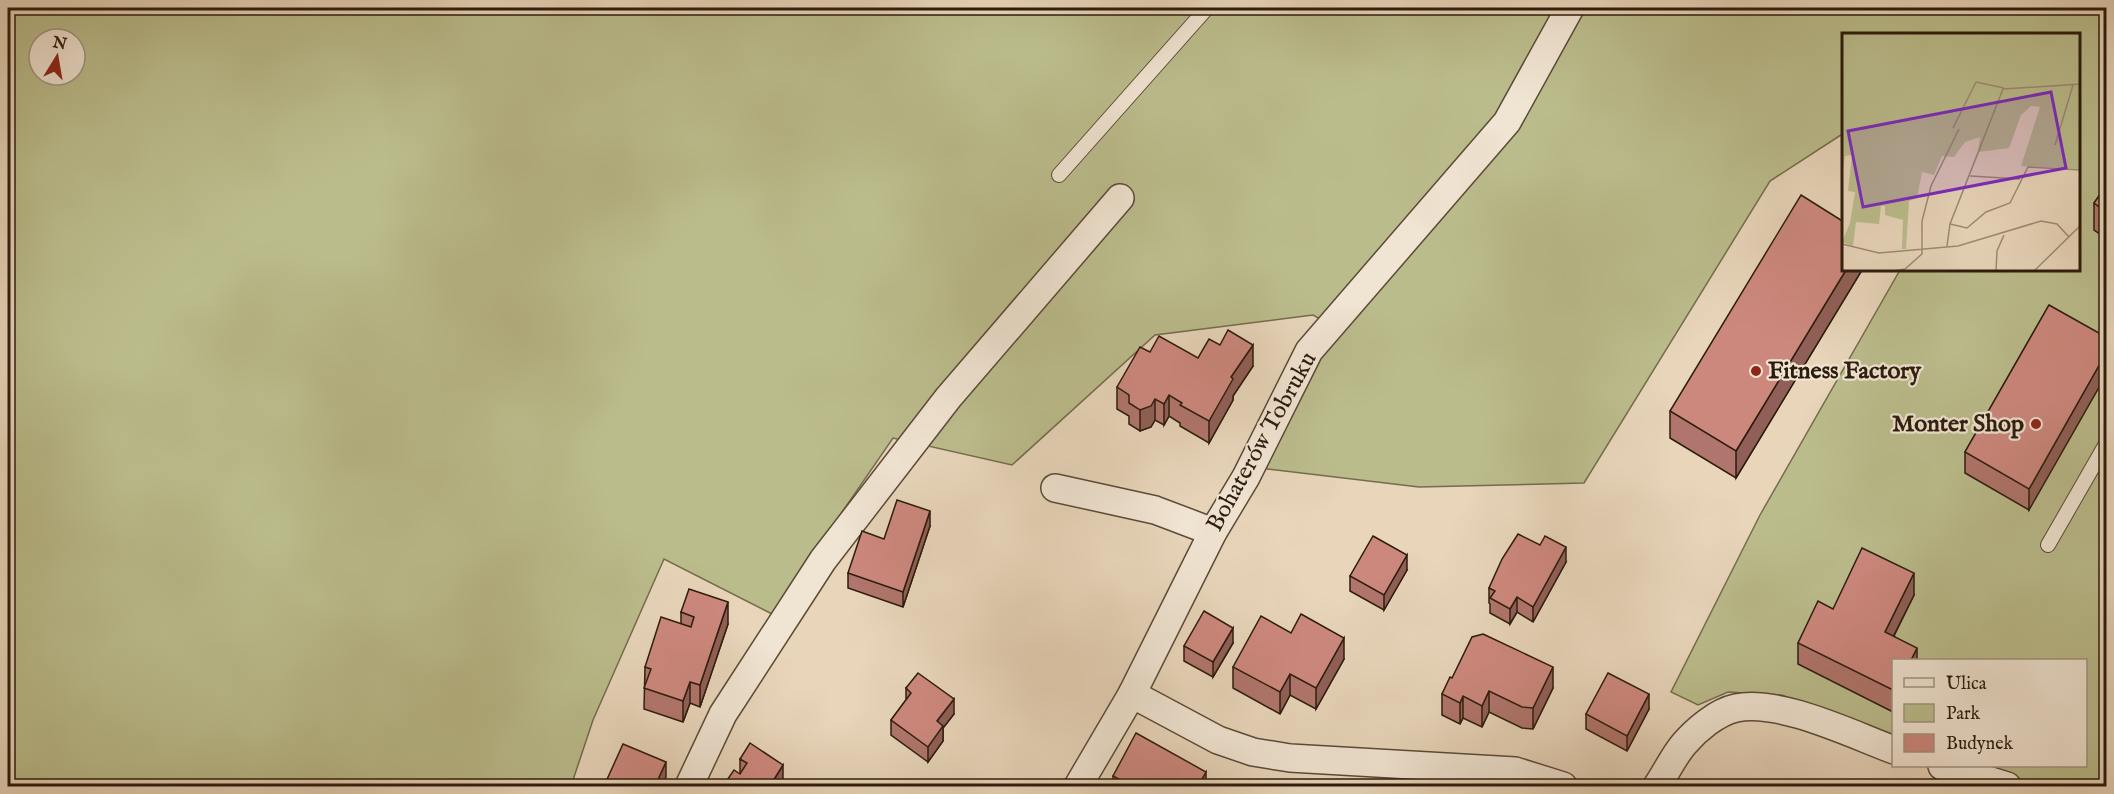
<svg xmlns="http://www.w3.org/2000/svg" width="2114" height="794" font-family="'IM FELL English',serif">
<rect width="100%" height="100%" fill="#e8d5ba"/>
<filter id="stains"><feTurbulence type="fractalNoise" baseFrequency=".00333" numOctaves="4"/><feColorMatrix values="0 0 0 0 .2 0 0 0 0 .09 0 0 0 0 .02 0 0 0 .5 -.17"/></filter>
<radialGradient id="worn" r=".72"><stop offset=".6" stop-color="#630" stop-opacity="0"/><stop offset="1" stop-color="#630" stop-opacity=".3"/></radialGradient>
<path fill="#bbbc8c" stroke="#746c4c" stroke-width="1.5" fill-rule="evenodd" d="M8 8H2106V786H2036L1970 766H2086V660H1894L1893 740 1782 695 1728 692 1698 705 1671 692 1760 515 1900 270H2080V34H1844V133L1770 181 1584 483 1419 487 1267 469 1258 445 1333 326 1313 315 1155 335 1012 465 893 438 772 614 664 559 593 720 571 786H8ZM39 39H75V75H39Z"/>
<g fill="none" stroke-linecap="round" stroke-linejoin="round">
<g stroke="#5b4a38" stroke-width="16">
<g id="lane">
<polyline points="1059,175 1207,8"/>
<polyline points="2048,545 2106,444"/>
</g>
</g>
<g stroke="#5b4a38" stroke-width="30">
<g id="street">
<polyline points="1055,488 1155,510 1213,532"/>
<polyline points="1132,694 1218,740 1253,752 1290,758 1515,771 1563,786"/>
<polyline points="1942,766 2007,786"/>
<polyline points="689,786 723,714 823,560 948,398 1120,198"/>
<polyline points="1078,786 1132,694 1213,532 1246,477 1309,351 1507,122 1570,8"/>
<path d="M1657 786C1666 773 1673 757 1684 744 1696 730 1717 712 1736 708 1780 699 1851 734 1894 750"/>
</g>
</g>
<use href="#lane" stroke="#f0e4d2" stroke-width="14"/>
<use href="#street" stroke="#f0e4d2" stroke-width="27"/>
</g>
<g fill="#b0756c" stroke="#2c1c0d" stroke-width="1.5">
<polygon points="2106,186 2106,238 2094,230 2094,203"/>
<polygon points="1844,270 1862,270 1736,478 1670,438 1670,411"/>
<polygon points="2049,305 2029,510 1965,473 1965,452"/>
<polygon points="1198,358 1253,366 1233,396 1233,400 1209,443 1180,426 1180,423 1169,416 1164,425 1155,420 1151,427 1140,431 1129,424 1129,416 1117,409 1117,387"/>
<polygon points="930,526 903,607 848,588 848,573 884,539"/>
<polygon points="1566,562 1533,622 1517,612 1510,624 1490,613 1490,604 1489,603 1489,588"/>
<polygon points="1407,570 1384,610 1350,591 1350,576"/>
<polygon points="1914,595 1894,636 1917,660 1893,660 1893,712 1798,664 1798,643 1833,609"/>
<polygon points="681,612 728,624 700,707 690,703 683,722 644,709 645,667 681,624"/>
<polygon points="1291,633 1344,659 1316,709 1290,695 1280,714 1233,688 1233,667"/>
<polygon points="1233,643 1213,677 1184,661 1184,646"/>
<polygon points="1452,678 1553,688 1533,729 1522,728 1489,712 1482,727 1463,718 1460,724 1442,715 1442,694"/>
<polygon points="906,688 954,714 943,728 943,741 928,762 891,735 891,720 906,700"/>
<polygon points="1649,709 1627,751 1586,729 1586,714"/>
<polygon points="740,759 783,780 780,785 740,774"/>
<polygon points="1113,776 1206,786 1113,786"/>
</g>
<g fill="#905f58" stroke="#2c1c0d" stroke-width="1.5">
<polygon points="1846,270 1862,270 1736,478 1736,451"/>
<polygon points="1253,345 1253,366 1233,396 1233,400 1209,443 1209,421 1231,377"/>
<polygon points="2106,353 2106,375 2029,510 2029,489"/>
<polygon points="1169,395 1169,416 1164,425 1164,404"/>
<polygon points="1155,399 1155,420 1151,427 1140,431 1140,410"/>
<polygon points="930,511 930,526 903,607 903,592"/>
<polygon points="1566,547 1566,562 1533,622 1533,607"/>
<polygon points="1407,555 1407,570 1384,610 1384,595"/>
<polygon points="1914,573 1914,595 1885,653 1885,632"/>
<polygon points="1517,597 1517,612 1510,624 1510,609"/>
<polygon points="728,602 728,624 700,707 700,685"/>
<polygon points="1233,628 1233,643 1213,677 1213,662"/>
<polygon points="1344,638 1344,659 1316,709 1316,688"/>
<polygon points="1917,648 1917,660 1911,660"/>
<polygon points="1553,667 1553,688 1533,729 1533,708"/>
<polygon points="1290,674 1290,695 1280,714 1280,692"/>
<polygon points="690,682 690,703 683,722 683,701"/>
<polygon points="1489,691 1489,712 1482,727 1482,706"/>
<polygon points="1649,694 1649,709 1627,751 1627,736"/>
<polygon points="1463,696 1463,718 1460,724 1460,703"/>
<polygon points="954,699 954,714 943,728 943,741 928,762 928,747 937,721"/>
<polygon points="666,762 666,777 662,786 655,786"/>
<polygon points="783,765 783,780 779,786 773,781"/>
<polygon points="1206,772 1206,786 1198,786"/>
</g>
<g fill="#cd887e" stroke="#2c1c0d" stroke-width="1.5">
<polygon points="2106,186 2106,212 2094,203"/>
<polygon points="1801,195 1844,222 1844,270 1846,270 1736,451 1670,411"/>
<polygon points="2049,305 2106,337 2106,353 2029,489 1965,452"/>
<polygon points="1228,330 1253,345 1231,377 1233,379 1209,421 1180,405 1182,403 1169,395 1164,404 1155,399 1151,406 1140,410 1129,403 1129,395 1117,387 1140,347 1150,352 1159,336 1198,358 1209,339 1220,345"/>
<polygon points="897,500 930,511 903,592 848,573 862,531 884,539"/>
<polygon points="1518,534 1540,545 1545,536 1566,547 1533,607 1517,597 1510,609 1490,598 1495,591 1489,588 1502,559"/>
<polygon points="1373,536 1407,555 1384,595 1350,576"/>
<polygon points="1862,548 1914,573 1885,632 1917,648 1911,660 1893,660 1893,690 1798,643 1818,601 1833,609"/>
<polygon points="689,589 728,602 700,685 690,682 683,701 644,688 651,669 645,667 661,617 691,627 694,617 681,612"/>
<polygon points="1204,611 1233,628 1213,662 1184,646"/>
<polygon points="1301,614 1344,638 1316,688 1290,674 1280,692 1233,667 1261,616 1291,633"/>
<polygon points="1483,634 1553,667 1533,708 1522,707 1489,691 1482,706 1463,696 1460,703 1442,694 1450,677 1452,678 1472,637"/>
<polygon points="918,673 954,699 937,721 943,726 928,747 891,720 911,693 906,688"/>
<polygon points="1608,673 1649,694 1627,736 1586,714"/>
<polygon points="1136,733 1206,772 1198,786 1132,786 1113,776"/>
<polygon points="750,743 783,765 773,781 781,786 723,786 734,770 740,774 747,763 740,759"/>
<polygon points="623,744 666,762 655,786 604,786"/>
</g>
<g fill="#8f2418" stroke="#f0e4d2" stroke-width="2">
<circle cx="1756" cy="371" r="6"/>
<circle cx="2036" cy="424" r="6"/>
</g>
<g text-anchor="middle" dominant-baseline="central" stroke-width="4.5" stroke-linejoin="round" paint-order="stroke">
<g font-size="24" font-weight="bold" fill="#2c1c0d" stroke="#f0e4d2" text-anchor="start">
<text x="1768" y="371">Fitness Factory</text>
<text x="2024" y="424" text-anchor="end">Monter Shop</text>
</g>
<g font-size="24" fill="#2c1c0d" stroke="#f0e4d2">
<text transform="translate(1262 442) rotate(-61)">Bohaterów Tobruku</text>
</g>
</g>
<g transform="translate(1842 33)">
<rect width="238" height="238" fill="#e8d5ba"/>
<path d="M0 0H238V136L179 133 198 74 189 73 179 82 167 115 136 119 138 104 123 109 112 124 100 123 92 142 80 139 75 165 67 168 64 216H60L61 187 43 182V173H39L37 191 14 189 11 213 0 209 8 190 13 159 6 158 10 122 3 123 0 144Z" fill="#bbbc8c"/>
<path fill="none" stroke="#9d8b75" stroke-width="1.5" d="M111 95 134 49 162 55M213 112 231 52M128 143 178 146M108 191 125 195 144 179 168 170 186 134 239 137M0 211 37 220 116 213 199 188 215 191 227 204M105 213 108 191 161 56 239 51M52 238 63 236 80 221V188L89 153 117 96M154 238 155 218 162 202M192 238 239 192"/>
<path fill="#7b2cbf" fill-opacity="0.15" stroke="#7b2cbf" stroke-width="3" d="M209 59 224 135 21 174 6 98Z"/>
<rect width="238" height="238" fill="none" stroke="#2c1c0d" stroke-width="3"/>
</g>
<rect width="2114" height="794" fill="none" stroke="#e8d5ba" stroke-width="30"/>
<rect x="9" y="9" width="2096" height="776" fill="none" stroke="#2c1c0d" stroke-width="3"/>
<rect x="15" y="15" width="2084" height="764" fill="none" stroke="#2c1c0d" stroke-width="1.5"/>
<rect x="1892" y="659" width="195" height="108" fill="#f0e4d2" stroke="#a29483" stroke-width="1.5"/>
<rect x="1904" y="678" width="30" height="9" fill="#f0e4d2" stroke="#a29483" stroke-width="1.5"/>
<text x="1946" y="689" font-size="18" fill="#2c1c0d">Ulica</text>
<rect x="1904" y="704" width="30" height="18" fill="#bbbc8c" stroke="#a29483" stroke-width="1.5"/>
<text x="1946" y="719" font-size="18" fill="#2c1c0d">Park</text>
<rect x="1904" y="734" width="30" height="18" fill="#cd887e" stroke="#a29483" stroke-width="1.5"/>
<text x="1946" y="749" font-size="18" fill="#2c1c0d">Budynek</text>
<g transform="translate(57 57) rotate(11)"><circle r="28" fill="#f0e4d2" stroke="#a29483" stroke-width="1.5"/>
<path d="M0-4.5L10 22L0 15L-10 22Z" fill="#8f2418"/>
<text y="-9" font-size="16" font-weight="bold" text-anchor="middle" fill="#2c1c0d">N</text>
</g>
<rect width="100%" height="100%" filter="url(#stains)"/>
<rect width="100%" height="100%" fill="url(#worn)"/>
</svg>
